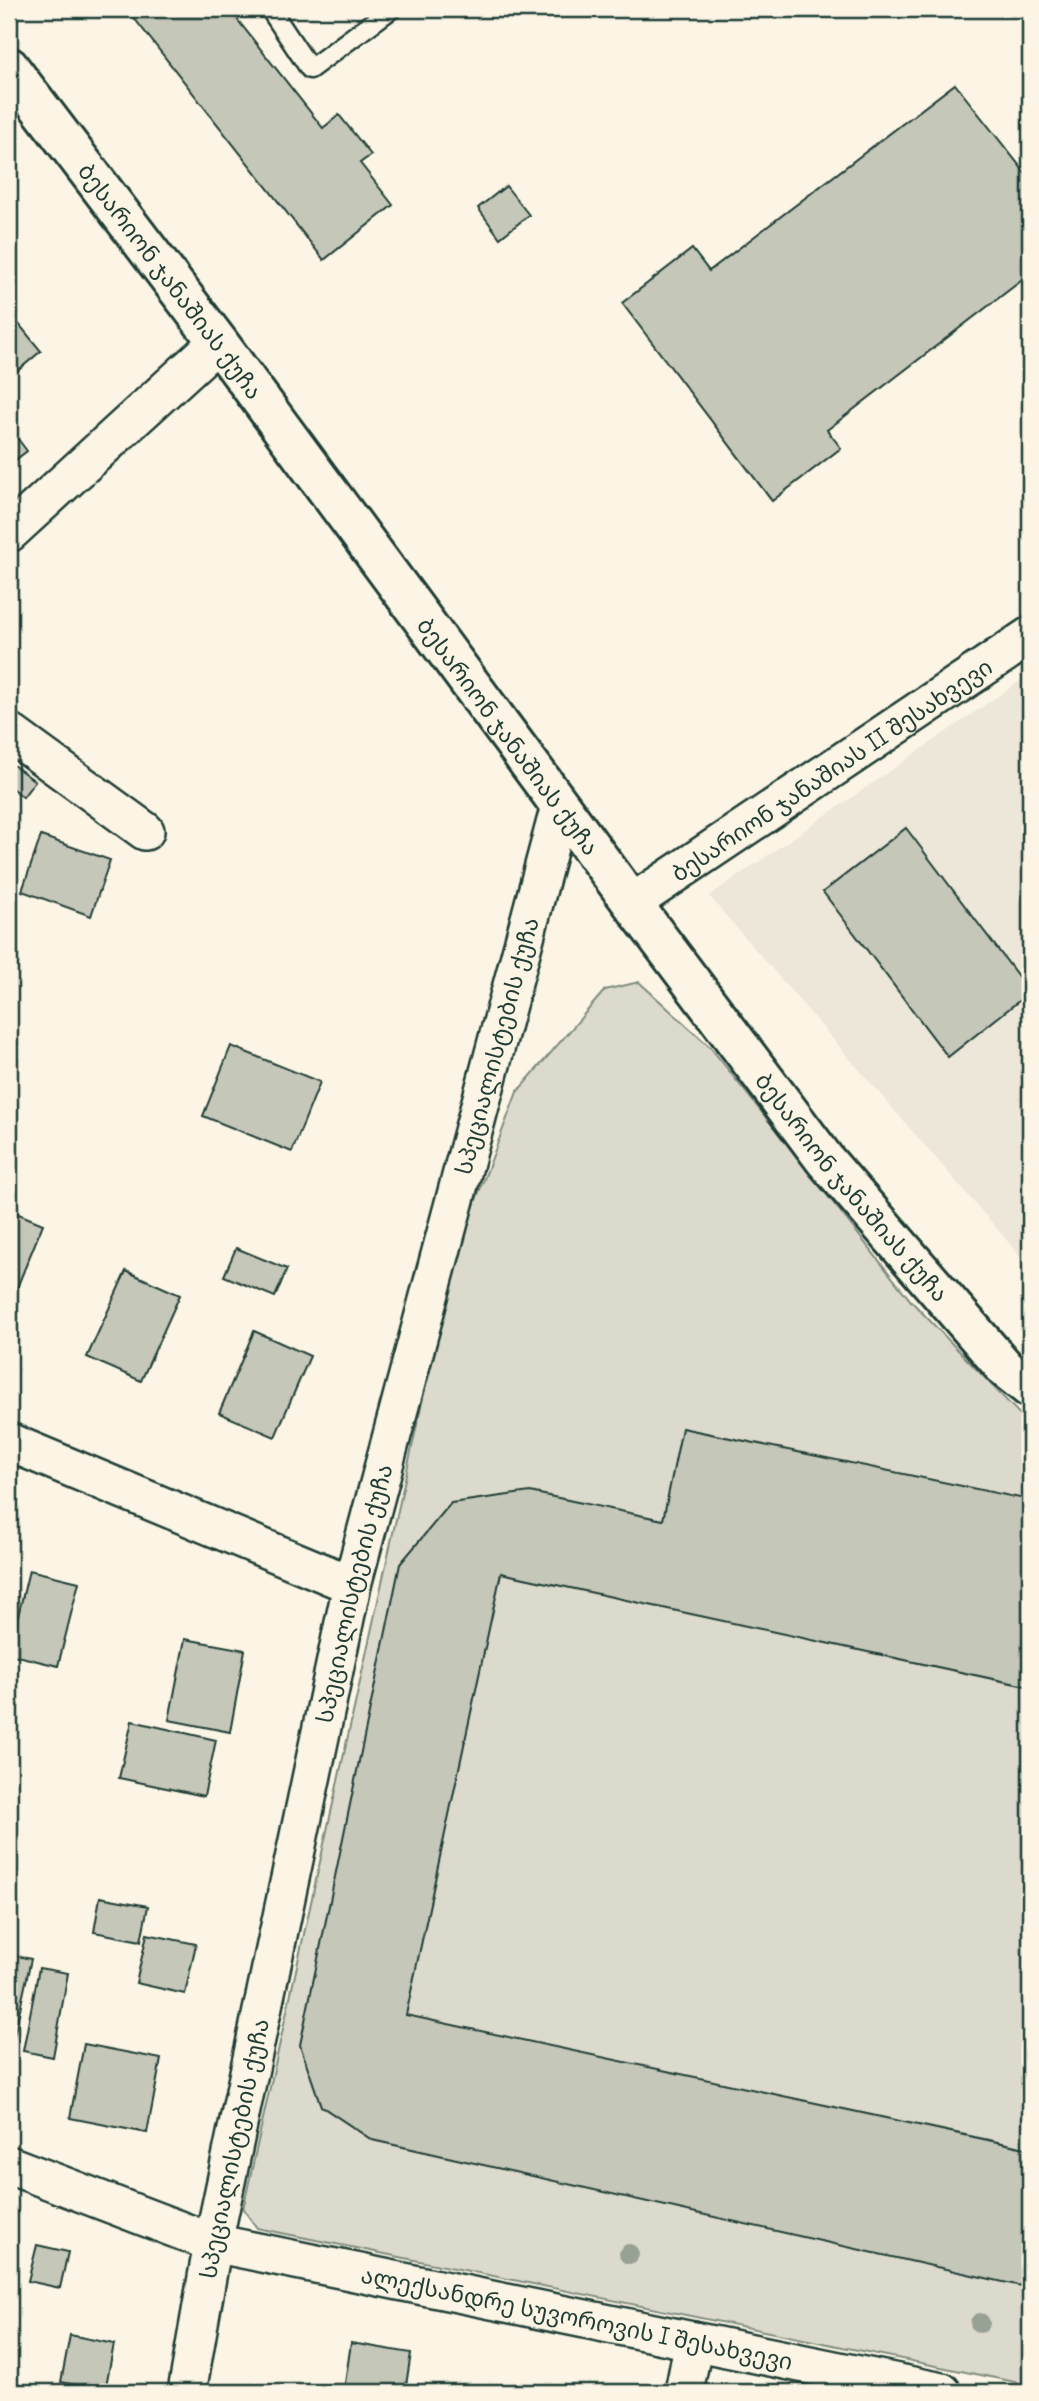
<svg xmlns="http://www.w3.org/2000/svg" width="1039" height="2401" font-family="Delius,'Noto Sans Georgian',sans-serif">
<rect width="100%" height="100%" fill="#fcf5e5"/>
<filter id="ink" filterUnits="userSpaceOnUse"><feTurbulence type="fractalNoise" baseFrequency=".0143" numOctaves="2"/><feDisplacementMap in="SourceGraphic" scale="14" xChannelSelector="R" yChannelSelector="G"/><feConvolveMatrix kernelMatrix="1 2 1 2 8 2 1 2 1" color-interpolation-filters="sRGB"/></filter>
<g filter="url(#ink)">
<polygon fill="#ece7d8" points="1030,674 1030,1267 709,896"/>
<polygon fill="#dcdacc" stroke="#7e8c80" stroke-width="2" points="639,982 710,1047 911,1301 1030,1425 1030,2385 257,2228 243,2209 454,1258 517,1092 605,990"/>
<g fill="#c5c7b9" stroke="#1f3d34" stroke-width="2">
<polygon points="127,9 229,9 323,128 339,115 371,155 360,163 393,205 324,260"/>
<polygon points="955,84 1030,179 1030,274 827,430 841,448 772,501 622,303 692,249 709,271"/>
<polygon points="506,186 529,215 500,238 478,208"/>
<polygon points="9,312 41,351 9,378"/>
<polygon points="9,427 27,451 9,465"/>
<polygon points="9,762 35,781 23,797 9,786"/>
<polygon points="906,828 1030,992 948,1057 823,892"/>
<polygon points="41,836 110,860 91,916 22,891"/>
<polygon points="231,1046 320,1082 292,1152 203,1116"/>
<polygon points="9,1210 43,1224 9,1307"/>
<polygon points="236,1248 287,1269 275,1297 224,1276"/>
<polygon points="126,1271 180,1295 141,1381 87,1357"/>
<polygon points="254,1331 310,1356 275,1437 219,1413"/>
<polygon points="682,1428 1030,1500 1030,1687 501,1573 406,2015 1030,2149 1030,2283 1021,2286 372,2140 321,2106 300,2045 400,1564 451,1503 530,1492 663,1520"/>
<polygon points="29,1570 79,1582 58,1666 9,1654"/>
<polygon points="185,1639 245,1650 230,1732 169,1720"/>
<polygon points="132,1721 216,1740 204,1796 119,1778"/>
<polygon points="100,1897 148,1906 141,1941 94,1932"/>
<polygon points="147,1934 196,1944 185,1994 136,1983"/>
<polygon points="9,1954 31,1959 9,2059"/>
<polygon points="39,1968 68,1973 53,2057 23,2051"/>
<polygon points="84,2044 161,2059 147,2133 70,2118"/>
<polygon points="37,2245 68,2252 60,2288 28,2281"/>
<polygon points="70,2335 114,2344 105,2391 61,2382"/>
<polygon points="351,2343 411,2353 405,2392 361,2392 344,2390"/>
</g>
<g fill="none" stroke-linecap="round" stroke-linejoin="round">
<g stroke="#1f3d34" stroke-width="23">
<polyline id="lane" points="270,9 310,69 391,9"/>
</g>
<g stroke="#1f3d34" stroke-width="42">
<g id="street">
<polyline points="9,533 218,342"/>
<polyline points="9,732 145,831"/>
<path id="s1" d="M632 903 1030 636"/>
<polyline points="9,1442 352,1585"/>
<path id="s2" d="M9 2165 213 2243 942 2392"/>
<path id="s3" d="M187 2392 213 2243 352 1585 560 806"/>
<polyline points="684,2392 694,2341"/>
</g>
</g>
<g stroke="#1f3d34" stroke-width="44">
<g id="secondary">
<path id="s4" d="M9 67 218 342 632 903 825 1160 1006 1369 1030 1388"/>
</g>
</g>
<use href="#lane" stroke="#fcf5e5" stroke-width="18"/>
<use href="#street" stroke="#fcf5e5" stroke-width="37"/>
<use href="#secondary" stroke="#fcf5e5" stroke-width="38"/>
</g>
<g fill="#97a194">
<circle cx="629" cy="2254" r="10"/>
<circle cx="980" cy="2323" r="10"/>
</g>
</g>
<g text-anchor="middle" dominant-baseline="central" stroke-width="5" stroke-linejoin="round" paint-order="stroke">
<g font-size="23" fill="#1f3d34" stroke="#fcf5e5">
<text stroke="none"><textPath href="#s4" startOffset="268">ბესარიონ ჯანაშიას ქუჩა</textPath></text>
<text stroke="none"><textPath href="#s4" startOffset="835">ბესარიონ ჯანაშიას ქუჩა</textPath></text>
<text stroke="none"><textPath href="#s1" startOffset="240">ბესარიონ ჯანაშიას II შესახვევი</textPath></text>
<text stroke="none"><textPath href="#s3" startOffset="1382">სპეციალისტების ქუჩა</textPath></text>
<text stroke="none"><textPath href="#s4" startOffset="1402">ბესარიონ ჯანაშიას ქუჩა</textPath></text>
<text stroke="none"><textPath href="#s3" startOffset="816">სპეციალისტების ქუჩა</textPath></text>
<text stroke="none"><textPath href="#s3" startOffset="248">სპეციალისტების ქუჩა</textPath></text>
<text stroke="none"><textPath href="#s2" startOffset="590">ალექსანდრე სუვოროვის I შესახვევი</textPath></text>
</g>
</g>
<rect width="1039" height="2401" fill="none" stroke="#fcf5e5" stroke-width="35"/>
<rect x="18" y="18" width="1004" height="2366" fill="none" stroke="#1f3d34" stroke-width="2.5" filter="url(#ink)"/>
</svg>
